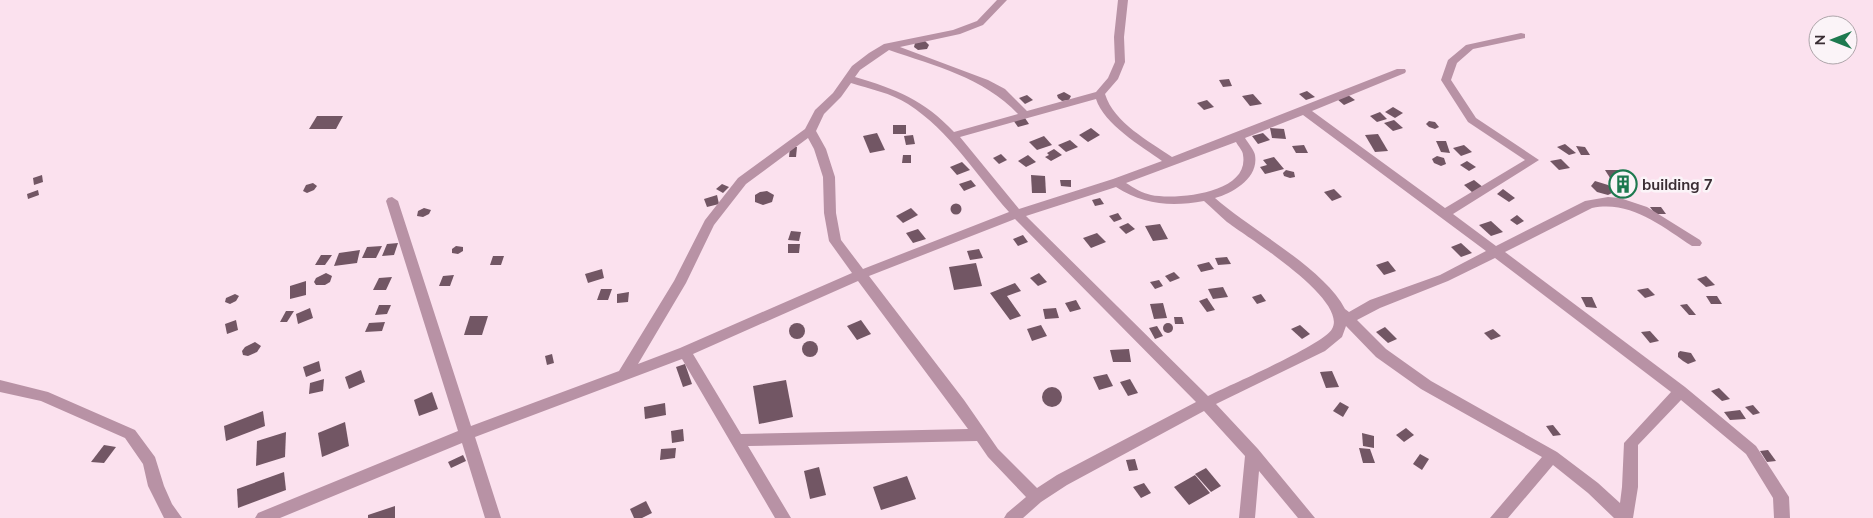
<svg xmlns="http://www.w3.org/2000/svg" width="1873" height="518" font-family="Mulish,sans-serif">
<rect width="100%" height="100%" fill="#fbe1ee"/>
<g fill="#725664">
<polygon points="925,41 929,45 927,49 918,50 914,47 915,43"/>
<polygon points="1229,79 1232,86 1223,87 1219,80"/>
<polygon points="1307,91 1315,97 1306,100 1299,94"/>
<polygon points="1064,92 1071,96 1069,100 1062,101 1058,98 1057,95"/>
<polygon points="1253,94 1262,104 1250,106 1242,96"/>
<polygon points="1027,95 1033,100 1025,104 1019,98"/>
<polygon points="1348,95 1355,100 1344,105 1337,99"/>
<polygon points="1207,100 1214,107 1204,110 1197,103"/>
<polygon points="1393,107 1403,113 1395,118 1385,112"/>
<polygon points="1380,112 1387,119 1377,122 1370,116"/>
<polygon points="317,116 343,116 336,129 309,129"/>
<polygon points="1025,118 1029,124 1018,127 1013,120"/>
<polygon points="1394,120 1403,128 1393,131 1384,123"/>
<polygon points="1429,121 1435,122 1439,127 1435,129 1429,127 1426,124"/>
<rect x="893" y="125" width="13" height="9"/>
<polygon points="1091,128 1100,135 1088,142 1079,135"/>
<polygon points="1270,128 1284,129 1286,139 1272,138"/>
<polygon points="877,133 885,150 870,153 863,136"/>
<polygon points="1263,133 1270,140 1258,144 1252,136"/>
<polygon points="1378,134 1388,151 1375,152 1365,135"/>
<polygon points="913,135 915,144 906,145 904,136"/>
<polygon points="1044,136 1052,145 1037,150 1029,142"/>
<polygon points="1070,140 1078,147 1066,152 1058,145"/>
<polygon points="1436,141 1446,141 1450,153 1441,152"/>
<polygon points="1565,144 1576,153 1569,155 1557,147"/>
<polygon points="1304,145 1308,153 1296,153 1292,146"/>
<polygon points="1464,145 1472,152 1461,156 1453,148"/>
<polygon points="1576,146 1585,147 1590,155 1581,155"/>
<polygon points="790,147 797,147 796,157 789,157"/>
<polygon points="1054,149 1062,155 1051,161 1045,157 1049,155 1047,153"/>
<polygon points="1001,154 1007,160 999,164 993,158"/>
<polygon points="903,155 911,155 911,163 902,163"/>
<polygon points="1028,155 1036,162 1026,167 1018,161"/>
<polygon points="1437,156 1444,158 1446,164 1441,166 1434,163 1432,159"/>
<polygon points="1274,157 1284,169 1265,174 1260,167 1267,165 1263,160"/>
<polygon points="1561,159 1570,168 1559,170 1550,161"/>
<polygon points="1467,161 1476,167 1469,171 1460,165"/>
<polygon points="962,162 970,170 957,175 950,167"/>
<polygon points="1286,170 1294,172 1295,177 1290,178 1284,176 1283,173"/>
<polygon points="1605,170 1622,170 1634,189 1617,189"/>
<polygon points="42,175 43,182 34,185 33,178"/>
<polygon points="1031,175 1045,176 1046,193 1032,193"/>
<polygon points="971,180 976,186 964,191 959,184"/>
<polygon points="1060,180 1071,180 1071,187 1061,186"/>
<polygon points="1474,180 1484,188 1473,193 1464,185"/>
<polygon points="1595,181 1608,185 1613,189 1612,193 1608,195 1597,192 1591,186"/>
<polygon points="313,183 317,186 314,190 307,193 303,191 306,185"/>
<polygon points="722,184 729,187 723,193 716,189"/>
<polygon points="1334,189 1342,197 1332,201 1324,192"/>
<polygon points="1503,189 1515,198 1509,202 1497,194"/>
<polygon points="38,190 39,195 28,199 27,194"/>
<polygon points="767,191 774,195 772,202 763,205 755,202 755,195 760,192"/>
<polygon points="717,195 719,204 707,207 704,199"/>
<polygon points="1100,198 1104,204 1095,206 1092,200"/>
<circle cx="956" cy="209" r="5.5"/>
<polygon points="1650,207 1661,207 1666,214 1655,214"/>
<polygon points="424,208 431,210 429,214 423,217 417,216 418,211"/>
<polygon points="911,208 918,215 903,223 896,216"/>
<polygon points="1118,213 1122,219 1114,222 1109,216"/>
<polygon points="1517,215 1524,221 1517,225 1510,220"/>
<polygon points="1491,221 1503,232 1491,236 1479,225"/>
<polygon points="1128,223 1135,229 1126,234 1119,227"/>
<polygon points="1160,224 1168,239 1153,241 1145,226"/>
<polygon points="918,229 926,239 913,243 906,233"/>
<polygon points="791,231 801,232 799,241 788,240"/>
<polygon points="1097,233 1106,242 1091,248 1083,238"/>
<polygon points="1023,235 1028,242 1018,246 1013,239"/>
<polygon points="398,243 394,255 382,256 387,244"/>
<polygon points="1461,243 1472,253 1461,257 1451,247"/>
<polygon points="788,244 800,244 799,253 788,253"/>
<polygon points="382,246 376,258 362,258 367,247"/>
<polygon points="456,246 463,247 463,251 458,254 452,253 452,249"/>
<polygon points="979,249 983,258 970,260 967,251"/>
<polygon points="360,250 357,263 334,266 339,253"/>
<polygon points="321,255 332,255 325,265 315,265"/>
<polygon points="493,256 504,256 501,265 490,265"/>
<polygon points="1227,257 1231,264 1218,265 1215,258"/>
<polygon points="1388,261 1396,271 1384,275 1376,265"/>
<polygon points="1209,262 1214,269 1201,272 1197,265"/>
<polygon points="976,263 982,286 954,290 949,267"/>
<polygon points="602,269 604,278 588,283 585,274"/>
<polygon points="1174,272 1180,278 1170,282 1165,276"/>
<polygon points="326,273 332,276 330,282 325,285 316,285 314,282 316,278"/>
<polygon points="1039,273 1047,282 1038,286 1030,278"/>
<polygon points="454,275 450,286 439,286 443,276"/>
<polygon points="1706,276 1715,285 1706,287 1697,279"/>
<polygon points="392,277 386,290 373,290 379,278"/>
<polygon points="1159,280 1163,286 1155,289 1150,282"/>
<polygon points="306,281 306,295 290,299 290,286"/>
<polygon points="1015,283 1021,291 1007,296 1021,316 1010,320 990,293"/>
<polygon points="1223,287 1228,297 1213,299 1208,289"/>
<polygon points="1648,288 1655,295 1645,298 1637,290"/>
<polygon points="601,289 612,289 608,300 597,300"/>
<polygon points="629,292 628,302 617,303 617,294"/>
<polygon points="235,294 239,296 236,301 230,304 225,302 226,298"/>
<polygon points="1261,294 1266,301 1257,304 1252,297"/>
<polygon points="1706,296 1717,296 1722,304 1711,304"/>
<polygon points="1581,297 1592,297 1597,308 1586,307"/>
<polygon points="1207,298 1215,310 1207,312 1199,301"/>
<polygon points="1076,300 1081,309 1070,312 1065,303"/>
<polygon points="1163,303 1167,318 1154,319 1150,304"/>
<polygon points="1687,304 1696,315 1689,315 1680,305"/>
<polygon points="379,305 391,305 387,314 375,315"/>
<polygon points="310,308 313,318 298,324 296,314"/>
<polygon points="1056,308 1059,318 1045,319 1043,309"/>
<polygon points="286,311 294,311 287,322 280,322"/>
<polygon points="470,316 488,316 482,335 464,335"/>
<polygon points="1174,317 1182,317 1184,324 1175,324"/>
<polygon points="236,320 238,330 227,334 225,324"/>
<polygon points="861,320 871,334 857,340 847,326"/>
<polygon points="385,322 382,331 365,332 369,323"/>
<circle cx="797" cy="331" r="8"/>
<circle cx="1168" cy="328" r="5"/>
<polygon points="1041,325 1047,336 1032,341 1027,329"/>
<polygon points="1300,325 1310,334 1302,339 1291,329"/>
<polygon points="1157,326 1163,336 1155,339 1149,328"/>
<polygon points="1385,327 1397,339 1388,343 1376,332"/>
<polygon points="1493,329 1501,336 1491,340 1484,333"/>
<polygon points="1650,331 1659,341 1650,343 1641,332"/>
<circle cx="810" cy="349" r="8"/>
<polygon points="255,342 261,346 257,352 248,356 243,355 242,351 245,347"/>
<polygon points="1129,349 1131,362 1113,362 1110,350"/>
<polygon points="1680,351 1691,353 1696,361 1688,364 1683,361 1678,357 1678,353"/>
<polygon points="552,354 554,363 547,365 545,356"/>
<polygon points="319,361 321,371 306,377 303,367"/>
<polygon points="685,364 692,384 683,387 676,367"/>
<polygon points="361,370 365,382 349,389 345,377"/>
<polygon points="1332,371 1339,387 1326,388 1320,372"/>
<polygon points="1107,374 1113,386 1099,390 1093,377"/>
<polygon points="324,379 323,391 309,394 310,383"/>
<polygon points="1130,379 1138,393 1128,396 1120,382"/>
<polygon points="786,380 793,417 759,424 753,386"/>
<circle cx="1052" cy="397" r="10"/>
<polygon points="1719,388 1730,399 1722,401 1711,391"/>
<polygon points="432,392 438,409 419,416 414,400"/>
<polygon points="1340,402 1349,407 1343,417 1333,411"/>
<polygon points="665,403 666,415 645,419 644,407"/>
<polygon points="1753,405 1760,413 1753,415 1745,407"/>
<polygon points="1740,410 1746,419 1730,420 1724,412"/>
<polygon points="263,411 265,426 226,441 224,426"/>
<polygon points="345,422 349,446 322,457 318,433"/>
<polygon points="1553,425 1561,435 1553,436 1546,426"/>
<polygon points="1406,428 1414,435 1404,442 1396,435"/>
<polygon points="683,429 684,441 672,443 671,431"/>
<polygon points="286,432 285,457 256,466 257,441"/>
<polygon points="1362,433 1374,436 1374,448 1363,446"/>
<polygon points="104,445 116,447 104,463 91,462"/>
<polygon points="676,448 675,458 660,460 661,449"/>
<polygon points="1359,448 1370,449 1375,463 1363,463"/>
<polygon points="1768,450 1776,461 1767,462 1760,451"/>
<polygon points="1420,454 1429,459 1422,470 1413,464"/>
<polygon points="463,455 466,461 451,468 448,462"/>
<polygon points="1135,459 1138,470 1129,471 1126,460"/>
<polygon points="819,467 826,495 810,499 804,471"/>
<polygon points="1206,468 1221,486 1211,492 1195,474"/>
<polygon points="284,472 286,490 238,508 237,489"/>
<polygon points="1195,475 1210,493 1189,505 1174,487"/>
<polygon points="907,476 916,499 881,510 873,487"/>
<polygon points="1144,483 1151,493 1141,498 1133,487"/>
<polygon points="646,501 652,513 642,518 634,518 630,509"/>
<polygon points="395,506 395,518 368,518 368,515"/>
</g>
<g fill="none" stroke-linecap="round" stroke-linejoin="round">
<g fill="#b892a5" fill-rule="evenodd">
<path d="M997 0H1007L983 25 960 34 900 47 988 80 1005 89 1027 111 1096 92 1108 78 1115 62 1114 37 1118 0H1128L1124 37 1125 62 1118 79 1105 94C1114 123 1149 141 1172 157L1397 69H1405L1406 71 1405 73 1312 111 1445 208 1525 160 1468 122 1441 80 1448 60 1466 45 1521 33 1525 34V38L1473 49 1457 63 1451 80 1476 118 1539 160 1453 214 1496 246 1585 201 1608 197 1620 198 1647 207 1700 240 1702 243 1700 246H1692C1661 226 1631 200 1592 208L1505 252 1685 387 1756 446 1789 497 1790 518H1774L1773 498 1746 454 1681 400 1638 445V487L1633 518H1614L1588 493 1553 465 1508 518H1490L1542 457 1421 389 1376 357 1346 326 1342 337 1325 351 1216 404 1258 449 1315 518H1298L1259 471 1255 518H1239L1245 456 1204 411 1067 485 1041 502 1023 518H1004L1007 513 1026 497 988 457 977 441 748 446 791 518H775L682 359 475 437 501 518H485L462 443 280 518H255L258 513 458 431 386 201 388 198 392 197 398 201 471 426 619 371 674 281 705 220 738 178 805 129 815 110 833 93 852 66 869 53 884 44 953 30 977 21ZM889 50C935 66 983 77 1018 114L954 132C924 100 896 89 855 77L860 70ZM851 83C870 89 891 93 908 104 950 131 976 175 1009 212L863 269 841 240 836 213 835 177 826 149 816 131 824 114 841 97ZM1096 99C1104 124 1141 146 1162 161L1113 179 1019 209 960 137ZM1303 115 1486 251 1440 275 1370 300 1349 312 1345 309C1324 268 1251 230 1215 198 1233 193 1259 178 1255 155 1254 150 1248 143 1245 138ZM808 138 814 149 823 177 824 213 829 241 852 273 680 348 638 364 686 283 714 225 746 184ZM1236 142C1238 146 1243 151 1243 155 1250 194 1175 200 1151 195 1142 193 1134 188 1126 183ZM1116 187C1144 205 1172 207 1204 201 1212 208 1219 215 1227 222 1247 237 1349 300 1332 329 1323 345 1230 385 1208 396L1026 216ZM1015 219 1196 402 1057 475 1037 488 998 449 964 400 869 276ZM1495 258 1671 392 1624 443 1622 487 1620 503 1598 483 1557 452 1431 381 1386 349 1357 320 1380 308 1448 281ZM858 281 968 429 741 434 693 354Z"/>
<polygon points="0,380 48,392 135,430 155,457 164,486 172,504 182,518 164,518 148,486 143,464 125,438 41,401 0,392"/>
</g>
</g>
<defs>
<g id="building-ring" transform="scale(1.4375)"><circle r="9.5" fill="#fbf4f8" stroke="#1d794f" stroke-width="1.5"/><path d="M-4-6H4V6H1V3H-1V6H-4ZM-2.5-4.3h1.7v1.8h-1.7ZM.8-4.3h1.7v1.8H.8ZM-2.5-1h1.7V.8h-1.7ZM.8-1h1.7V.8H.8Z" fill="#1d794f"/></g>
</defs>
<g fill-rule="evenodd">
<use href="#building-ring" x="1623" y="184"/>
</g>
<g text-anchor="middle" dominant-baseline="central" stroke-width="5" stroke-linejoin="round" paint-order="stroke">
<g font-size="15" font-weight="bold" fill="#3a2e34" stroke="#fbf4f8" text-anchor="start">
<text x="1642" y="184">building 7</text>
</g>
</g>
<g transform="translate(1833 40) rotate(270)"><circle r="24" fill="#fbf4f8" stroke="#aea5aa"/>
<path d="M0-4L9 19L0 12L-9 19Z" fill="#1d794f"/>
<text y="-8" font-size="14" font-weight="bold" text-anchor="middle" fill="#3a2e34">N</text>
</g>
</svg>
